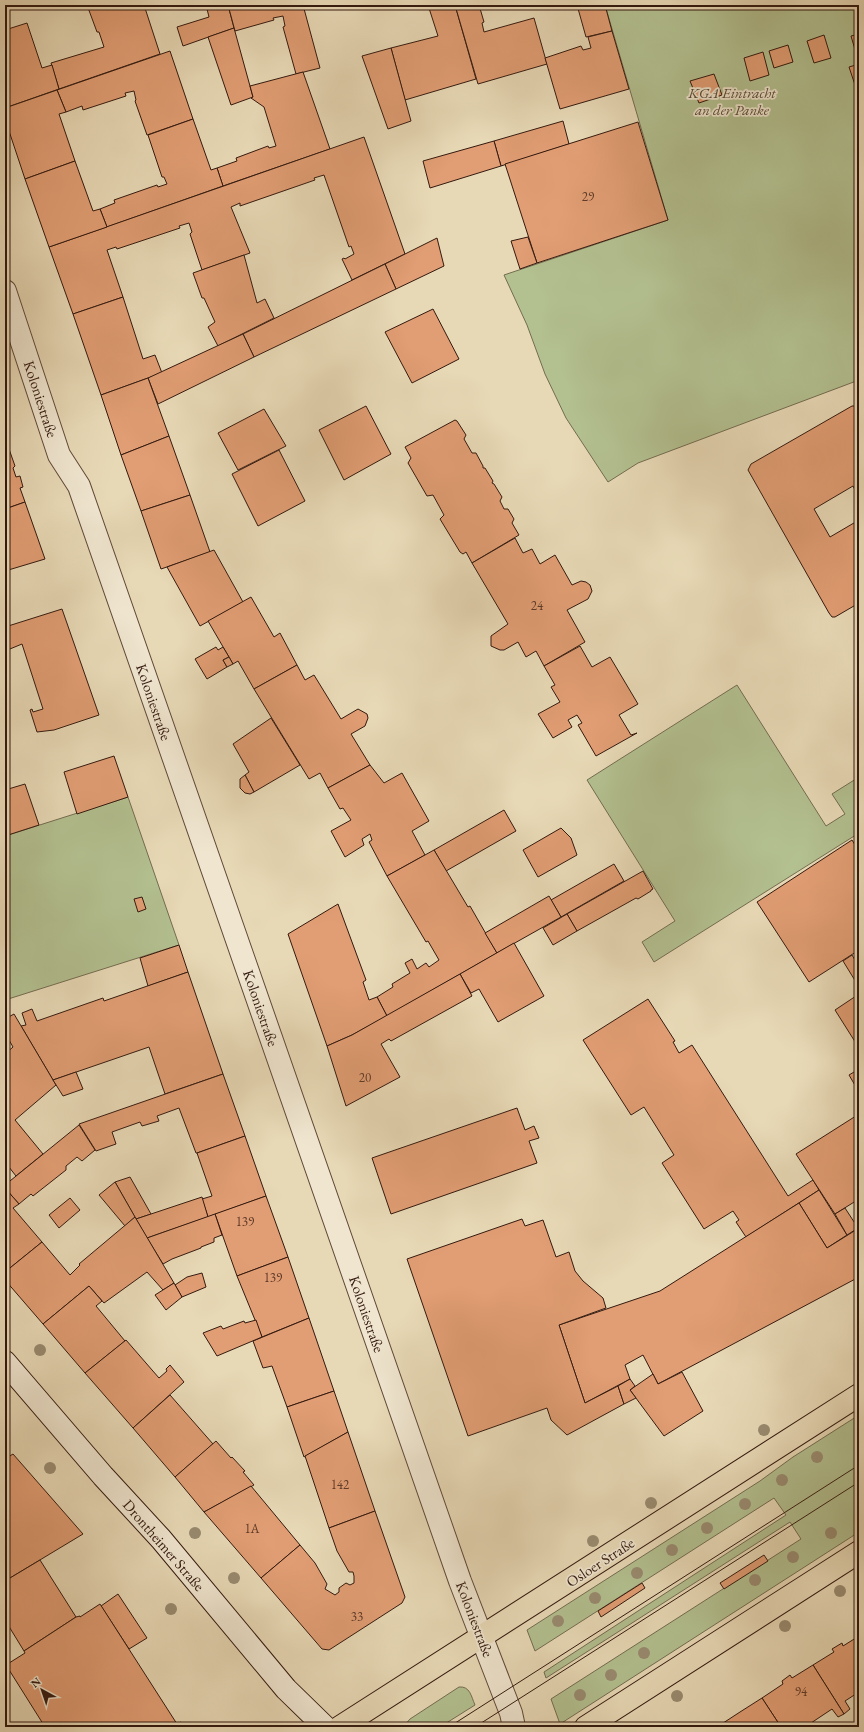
<svg xmlns="http://www.w3.org/2000/svg" width="864" height="1732" font-family="'EB Garamond',serif">
<rect width="100%" height="100%" fill="#e8d9b6"/>
<filter id="stains"><feTurbulence type="fractalNoise" baseFrequency=".005" numOctaves="4"/><feColorMatrix values="0 0 0 0 .2 0 0 0 0 .09 0 0 0 0 .02 0 0 0 .5 -.17"/></filter>
<radialGradient id="worn" r=".72"><stop offset=".6" stop-color="#630" stop-opacity="0"/><stop offset="1" stop-color="#630" stop-opacity=".3"/></radialGradient>
<g fill="#b3c090" stroke="#736c50">
<polygon points="605,5 859,5 859,380 638,463 608,482 566,418 545,374 527,325 504,275 668,220"/>
<polygon points="737,685 826,826 845,814 832,794 859,777 859,833 654,962 642,942 675,921 587,780"/>
<polygon points="128,797 179,945 5,1000 5,836"/>
<polygon points="859,1415 859,1532 560,1724 551,1699 801,1539 790,1522 546,1678 544,1672 786,1515 774,1498 535,1651 527,1630 760,1481 793,1457"/>
<path d="M459 1687C470 1686 471 1696 475 1705L440 1727H403L410 1719Z"/>
</g>
<g fill="#e19d73" stroke="#33190f">
<polygon points="87,5 144,5 160,54 59,89 51,63 104,47 99,32 97,32"/>
<polygon points="206,5 228,5 234,28 183,46 177,27 209,17"/>
<polygon points="228,5 303,5 320,68 296,74 283,27 285,26 283,16 273,18 274,20 235,31"/>
<polygon points="428,5 455,5 476,79 405,100 391,48 438,36"/>
<polygon points="455,5 479,5 484,22 482,23 484,32 534,18 547,64 478,84"/>
<polygon points="577,5 605,5 612,31 586,37"/>
<polygon points="27,23 42,68 52,65 59,89 5,108 5,30"/>
<polygon points="234,28 253,97 231,105 208,37"/>
<polygon points="612,31 629,89 560,109 545,58 581,46 583,50 591,48 588,37"/>
<polygon points="859,34 859,52 856,53 851,36"/>
<polygon points="824,35 831,58 814,63 807,41"/>
<polygon points="788,45 793,62 774,68 769,51"/>
<polygon points="391,48 411,121 388,129 362,56"/>
<polygon points="170,51 193,119 147,135 135,101 136,100 134,91 125,93 126,96 83,110 82,106 66,112 57,90"/>
<polygon points="763,52 769,75 750,81 744,58"/>
<polygon points="859,64 859,83 855,85 849,67"/>
<polygon points="303,72 330,149 223,186 217,168 237,161 236,158 268,146 269,148 276,146 264,107 251,98 253,97 250,86"/>
<polygon points="714,74 722,95 699,103 690,81"/>
<polygon points="57,90 66,112 59,114 75,161 25,179 5,119 5,108"/>
<polygon points="193,119 211,170 217,168 223,186 107,227 100,209 115,203 114,200 157,185 158,187 167,184 164,177 162,177 148,135"/>
<polygon points="563,121 569,144 501,166 494,141"/>
<polygon points="638,122 668,220 537,263 505,164"/>
<polygon points="364,137 405,254 352,280 342,259 344,258 345,259 354,254 351,246 349,247 324,175 314,178 315,180 240,206 240,203 231,207 250,253 202,270 190,234 192,232 189,223 179,226 180,228 117,249 116,247 107,250 123,297 73,314 49,247"/>
<polygon points="494,141 501,166 430,188 423,161"/>
<polygon points="75,161 93,211 100,209 107,227 49,247 25,179"/>
<polygon points="528,237 537,263 520,269 511,241"/>
<polygon points="437,238 444,266 396,289 385,264"/>
<polygon points="244,255 257,303 265,299 274,318 218,346 208,327 215,322 204,298 202,298 193,273"/>
<polygon points="385,264 396,289 254,357 243,334"/>
<polygon points="123,297 143,359 155,355 162,373 101,395 73,314"/>
<polygon points="433,309 459,359 412,383 385,332"/>
<polygon points="243,334 254,357 158,404 148,378"/>
<polygon points="148,378 169,436 121,455 101,395"/>
<polygon points="366,406 391,454 344,480 319,430"/>
<polygon points="852,406 855,406 859,413 859,498 853,486 814,509 830,537 859,520 859,603 835,617 832,617 829,613 748,470 751,464"/>
<polygon points="264,409 286,446 238,470 218,433"/>
<polygon points="455,420 457,421 466,435 464,439 472,453 476,453 483,466 483,468 485,468 493,481 492,483 494,484 502,497 500,501 504,509 508,509 514,519 512,523 519,535 472,563 466,552 463,554 460,552 440,519 444,515 433,495 427,496 408,463 411,458 405,447"/>
<polygon points="169,436 190,495 141,511 121,455"/>
<polygon points="5,444 7,450 9,449 15,466 13,468 16,477 20,476 23,487 20,488 25,502 5,509"/>
<polygon points="279,450 305,501 258,526 232,474"/>
<polygon points="190,495 210,552 161,569 141,511"/>
<polygon points="25,502 45,559 5,571 5,509"/>
<polygon points="515,538 523,553 532,549 540,564 555,555 572,585 581,581 586,582 590,585 592,591 588,599 567,610 585,642 544,666 536,651 526,657 518,642 504,650 500,650 491,646 491,636 508,624 472,563"/>
<polygon points="214,550 243,602 200,626 167,567"/>
<polygon points="251,597 274,637 280,633 297,665 254,689 238,661 233,664 208,621"/>
<polygon points="62,609 99,715 54,730 37,732 30,710 32,709 33,712 43,709 22,644 5,651 5,627"/>
<polygon points="580,646 592,667 610,657 638,704 619,715 631,735 637,733 596,756 578,725 582,723 577,715 568,720 572,727 553,738 538,714 560,702 551,687 555,685 544,666"/>
<polygon points="216,647 218,650 223,647 229,657 223,660 227,667 207,679 195,659"/>
<polygon points="229,657 233,664 227,667 223,660"/>
<polygon points="297,665 305,680 314,675 341,719 358,709 367,714 368,718 365,726 351,734 370,765 328,788 320,773 309,779 254,689"/>
<polygon points="271,718 300,765 254,792 245,775 249,772 233,744"/>
<polygon points="114,756 128,797 77,814 64,772"/>
<polygon points="370,765 384,783 402,773 429,821 412,831 425,855 387,876 369,842 372,840 370,834 362,839 364,845 345,857 331,831 351,820 343,808 340,809 328,788"/>
<polygon points="245,775 254,792 250,794 245,793 240,788 240,779"/>
<polygon points="25,784 39,825 5,836 5,790"/>
<polygon points="504,810 516,831 446,871 434,850"/>
<polygon points="561,828 571,838 577,855 538,877 523,850"/>
<polygon points="852,840 859,851 859,950 809,982 757,902"/>
<polygon points="434,850 468,907 470,906 497,953 387,1016 377,997 393,987 392,984 410,973 405,963 412,959 417,969 426,963 429,967 439,960 428,941 426,942 387,876"/>
<polygon points="614,864 624,881 561,917 551,900"/>
<polygon points="643,871 653,889 651,890 651,891 638,899 636,898 577,931 567,914"/>
<polygon points="549,896 561,917 497,953 485,933"/>
<polygon points="142,897 146,909 138,912 134,899"/>
<polygon points="338,904 366,980 363,982 369,1000 377,997 387,1016 352,1035 327,1046 288,934"/>
<polygon points="567,914 577,931 553,945 543,928"/>
<polygon points="514,943 544,996 498,1022 479,989 471,993 460,974"/>
<polygon points="179,945 188,972 148,986 140,958"/>
<polygon points="852,955 859,967 859,987 843,961"/>
<polygon points="188,972 223,1074 165,1094 149,1047 53,1080 21,1026 26,1025 22,1013 32,1009 37,1021 103,998 104,1001"/>
<polygon points="460,974 472,996 391,1041 389,1039 381,1044 400,1077 346,1106 327,1046 352,1035"/>
<polygon points="859,994 859,1048 835,1010"/>
<polygon points="648,999 675,1041 673,1042 679,1053 692,1045 788,1196 813,1180 819,1190 746,1237 736,1222 739,1220 733,1211 704,1229 662,1163 674,1155 644,1107 631,1115 583,1040"/>
<polygon points="14,1014 56,1085 15,1120 43,1154 16,1176 5,1162 5,1054 13,1047 5,1033 5,1019"/>
<polygon points="859,1069 859,1092 849,1075"/>
<polygon points="76,1072 83,1089 63,1096 53,1080"/>
<polygon points="223,1074 245,1136 197,1153 196,1153 179,1108 157,1116 159,1121 142,1126 140,1122 112,1132 116,1144 96,1151 79,1124"/>
<polygon points="517,1108 525,1130 534,1126 539,1138 529,1141 537,1163 391,1214 372,1158"/>
<polygon points="859,1114 859,1199 835,1214 796,1154"/>
<polygon points="79,1125 95,1150 82,1161 77,1157 66,1166 66,1170 33,1196 31,1194 19,1204 5,1188 5,1185"/>
<polygon points="245,1136 266,1196 208,1217 202,1199 212,1196 197,1153"/>
<polygon points="130,1177 151,1214 136,1219 115,1182"/>
<polygon points="115,1182 135,1217 125,1226 99,1195"/>
<polygon points="5,1188 19,1204 13,1208 42,1242 5,1272"/>
<polygon points="819,1190 847,1235 827,1248 799,1203"/>
<polygon points="266,1196 288,1257 237,1276 215,1214"/>
<polygon points="202,1197 208,1217 147,1238 136,1219"/>
<polygon points="70,1198 80,1210 59,1228 49,1215"/>
<polygon points="799,1203 827,1248 859,1228 859,1277 658,1384 643,1355 625,1365 630,1379 585,1403 559,1325 660,1291"/>
<polygon points="845,1208 858,1228 847,1235 835,1214"/>
<polygon points="215,1214 222,1235 214,1238 214,1242 201,1247 201,1248 172,1259 163,1264 147,1238"/>
<polygon points="135,1217 174,1283 163,1290 147,1272 104,1303 89,1286 43,1324 5,1280 5,1272 42,1242 70,1275 80,1265 79,1264"/>
<polygon points="522,1219 525,1226 543,1220 556,1257 569,1252 575,1271 583,1281 603,1298 606,1308 559,1325 585,1403 618,1386 624,1404 567,1435 551,1420 547,1408 468,1436 407,1259"/>
<polygon points="288,1257 309,1318 262,1337 237,1276"/>
<polygon points="202,1273 206,1287 182,1297 175,1285 187,1277"/>
<polygon points="174,1283 182,1297 166,1310 155,1295"/>
<polygon points="89,1286 102,1301 96,1306 125,1341 85,1373 43,1324"/>
<polygon points="309,1318 334,1391 287,1407 272,1366 263,1368 253,1341"/>
<polygon points="256,1320 262,1337 217,1356 203,1333 221,1326 223,1329 244,1321 245,1323"/>
<polygon points="126,1340 159,1378 167,1371 166,1369 170,1365 184,1382 133,1428 85,1373"/>
<polygon points="682,1372 703,1411 664,1436 630,1390 653,1374 658,1384"/>
<polygon points="630,1379 635,1386 630,1390 636,1398 624,1404 618,1386"/>
<polygon points="334,1391 348,1432 304,1457 287,1407"/>
<polygon points="170,1395 213,1444 175,1477 133,1428"/>
<polygon points="348,1432 375,1511 329,1528 305,1456"/>
<polygon points="216,1441 231,1458 232,1457 245,1471 243,1472 254,1485 204,1512 175,1477"/>
<polygon points="13,1454 83,1534 5,1581 5,1459"/>
<polygon points="251,1486 300,1545 261,1578 204,1512"/>
<polygon points="375,1511 405,1597 402,1603 329,1650 322,1649 261,1578 300,1545 315,1563 327,1584 325,1589 335,1595 339,1592 339,1588 346,1583 350,1585 354,1583 354,1576 353,1572 349,1572 337,1551 329,1528"/>
<polygon points="764,1555 768,1561 724,1589 720,1583"/>
<polygon points="40,1560 76,1617 24,1651 5,1620 5,1581"/>
<polygon points="642,1583 645,1588 601,1617 598,1611"/>
<polygon points="118,1594 147,1638 129,1649 101,1606"/>
<polygon points="100,1604 177,1724 181,1722 185,1727 45,1727 6,1665 25,1653 24,1651 76,1617 80,1616 80,1617"/>
<polygon points="859,1636 859,1692 845,1701 850,1709 844,1714 813,1665 834,1652 832,1649 842,1643 843,1646"/>
<polygon points="813,1665 844,1714 838,1717 832,1709 805,1727 781,1727 762,1698 783,1684 782,1681 790,1675 792,1678"/>
<polygon points="762,1698 781,1727 717,1727 740,1712"/>
</g>
<g fill="none" stroke-linecap="round" stroke-linejoin="round">
<g stroke="#604939" stroke-width="24">
<polyline id="street" points="5,291 59,455 79,486 460,1581 511,1713 514,1727"/>
</g>
<g stroke="#33190f" stroke-width="24">
<polyline id="secondary" points="5,1362 103,1476 161,1539 286,1689 325,1727"/>
</g>
<g stroke="#33190f" stroke-width="24">
<g id="primary">
<polyline points="340,1727 859,1395"/>
<polyline points="586,1727 859,1552"/>
</g>
</g>
<use href="#street" stroke="#f0e6d0" stroke-width="22"/>
<use href="#secondary" stroke="#f0e6d0" stroke-width="22"/>
<use href="#primary" stroke="#e8d9b6" stroke-width="22"/>
<g stroke="#33190f" stroke-width="1">
<polyline points="449,1727 859,1465"/>
<polyline points="475,1727 859,1482"/>
</g>
</g>
<g fill="#998b70">
<circle cx="40" cy="1350" r="6"/>
<circle cx="764" cy="1430" r="6"/>
<circle cx="817" cy="1457" r="6"/>
<circle cx="50" cy="1468" r="6"/>
<circle cx="782" cy="1480" r="6"/>
<circle cx="651" cy="1503" r="6"/>
<circle cx="745" cy="1504" r="6"/>
<circle cx="707" cy="1528" r="6"/>
<circle cx="195" cy="1533" r="6"/>
<circle cx="831" cy="1533" r="6"/>
<circle cx="593" cy="1541" r="6"/>
<circle cx="672" cy="1550" r="6"/>
<circle cx="793" cy="1557" r="6"/>
<circle cx="637" cy="1573" r="6"/>
<circle cx="234" cy="1578" r="6"/>
<circle cx="755" cy="1580" r="6"/>
<circle cx="840" cy="1591" r="6"/>
<circle cx="595" cy="1598" r="6"/>
<circle cx="171" cy="1609" r="6"/>
<circle cx="558" cy="1621" r="6"/>
<circle cx="785" cy="1626" r="6"/>
<circle cx="644" cy="1653" r="6"/>
<circle cx="611" cy="1675" r="6"/>
<circle cx="580" cy="1695" r="6"/>
<circle cx="677" cy="1696" r="6"/>
</g>
<g text-anchor="middle" dominant-baseline="central" stroke-width="3.5" stroke-linejoin="round" paint-order="stroke">
<g font-size="13" fill="#5e3a28">
<text x="588" y="196">29</text>
<text x="537" y="605">24</text>
<text x="365" y="1077">20</text>
<text x="245" y="1221">139</text>
<text x="273" y="1277">139</text>
<text x="340" y="1484">142</text>
<text x="252" y="1528">1A</text>
<text x="357" y="1616">33</text>
<text x="801" y="1691">94</text>
</g>
<g font-size="15" font-style="italic" fill="#594b36" stroke="#f0e6d0">
<text x="732" y="92">KGA Eintracht<tspan x="732" dy="17">an der Panke</tspan></text>
</g>
<g font-size="15" fill="#33190f" stroke="#f0e6d0">
<text transform="translate(41 399) rotate(72)">Koloniestraße</text>
<text transform="translate(154 702) rotate(71)">Koloniestraße</text>
<text transform="translate(261 1008) rotate(71)">Koloniestraße</text>
<text transform="translate(367 1314) rotate(71)">Koloniestraße</text>
<text transform="translate(164 1545) rotate(49)">Drontheimer Straße</text>
<text transform="translate(600 1562) rotate(-33)">Osloer Straße</text>
<text transform="translate(475 1619) rotate(69)">Koloniestraße</text>
</g>
</g>
<rect width="864" height="1732" fill="none" stroke="#e8d9b6" stroke-width="20"/>
<rect x="6" y="6" width="852" height="1720" fill="none" stroke="#33190f" stroke-width="2"/>
<rect x="10" y="10" width="844" height="1712" fill="none" stroke="#33190f"/>
<g transform="translate(42 1690) rotate(320)" stroke="#f0e6d0" stroke-width="3" paint-order="stroke">
<path d="M0-3L7 15L0 10L-7 15Z" fill="#33190f"/>
<text y="-6" font-size="11" font-weight="bold" text-anchor="middle" fill="#33190f">N</text>
</g>
<rect width="100%" height="100%" filter="url(#stains)"/>
<rect width="100%" height="100%" fill="url(#worn)"/>
</svg>
